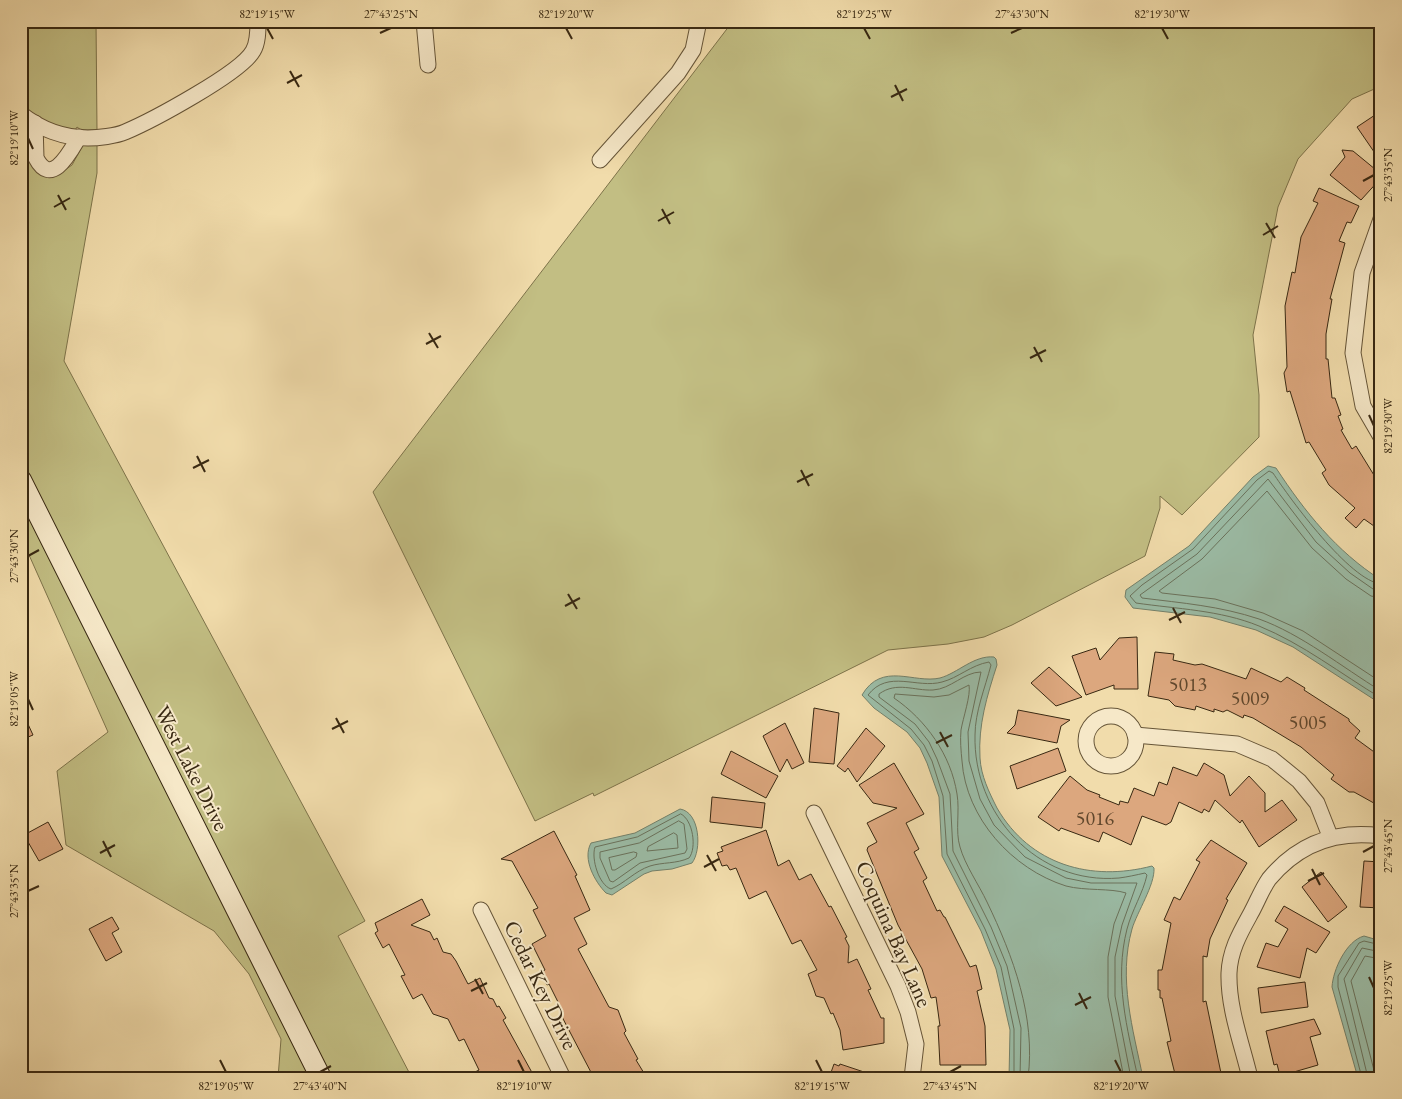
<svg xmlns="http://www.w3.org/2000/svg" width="1402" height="1099" font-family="'EB Garamond',serif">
<rect width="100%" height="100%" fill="#f1dcab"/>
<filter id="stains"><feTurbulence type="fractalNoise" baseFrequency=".004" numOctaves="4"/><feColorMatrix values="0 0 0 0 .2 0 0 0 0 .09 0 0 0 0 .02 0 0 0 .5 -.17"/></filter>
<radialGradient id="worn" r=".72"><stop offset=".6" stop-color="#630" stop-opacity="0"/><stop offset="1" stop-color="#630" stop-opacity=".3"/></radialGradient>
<g fill="#c2be83" stroke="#7d734a">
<path d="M21 21H96L97 130H81L77 127 75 130C54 128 36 117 21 105Z"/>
<polygon points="733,21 1381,21 1381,86 1352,99 1298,159 1278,207 1253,335 1259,395 1259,437 1182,515 1160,496 1160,508 1145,556 1012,625 984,637 948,644 888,650 594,796 593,793 535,821 373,492"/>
<polygon points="21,122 28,127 29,159 37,171 59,174 72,165 83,145 97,144 97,173 64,361 365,921 338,936 412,1078 328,1078 21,465"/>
<polygon points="21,494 314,1078 278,1078 281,1039 249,974 214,931 66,845 57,771 108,732 21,537"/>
</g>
<g fill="#9bbca6" stroke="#73816b">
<path d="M1268 466 1276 468C1305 512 1336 551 1381 580V704L1293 647 1256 630 1210 617 1133 608 1125 597 1126 590 1189 546 1253 477Z"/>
<path d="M994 657 996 659 997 665C987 696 978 725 980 758 981 776 989 792 997 808 1030 865 1091 882 1152 866L1154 868C1155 885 1137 912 1132 929 1118 979 1133 1029 1143 1078H1009L1010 1030 996 969 981 931 942 856 939 797 927 763 920 748 907 732 874 708 862 695C882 661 914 684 940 678 958 673 974 655 994 657Z"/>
<path d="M680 809C700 812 702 850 692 863L672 869 652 871 644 874 612 895 606 893C595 882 582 859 591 843L635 833Z"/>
<path d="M1364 936 1381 941V1078H1358L1332 987C1333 970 1346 941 1364 936Z"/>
</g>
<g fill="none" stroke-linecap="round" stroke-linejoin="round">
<g stroke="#6a725c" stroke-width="1">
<path d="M1381 584C1350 581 1290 499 1273 473L1269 471 1257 480 1193 549 1142 585 1130 596 1136 603C1177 609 1220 610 1259 626 1303 644 1341 674 1381 698"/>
<path d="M1381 590 1373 589 1350 573 1316 542 1268 479 1197 554 1140 595 1142 598C1182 603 1220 606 1259 619 1301 634 1342 667 1381 691"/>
<polyline points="1381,598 1371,596 1346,579 1312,548 1267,491 1202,559 1159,591 1162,593 1215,599 1263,613 1303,631 1381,682"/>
<path d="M681 814C693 820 697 848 689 858 676 864 663 862 650 866 635 871 625 883 611 889 599 885 591 859 595 847L637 837Z"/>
<polygon points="679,821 684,824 687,849 685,853 640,863 613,882 610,881 600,858 600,852 639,843"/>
<polygon points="674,833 677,835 678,848 647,851 648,847"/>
<polygon points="634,852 637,853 636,857 615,870 612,870 609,858"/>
<path d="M1014 1078V1029L1001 967 985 929 947 854 943 796 932 761 924 745 911 729 868 695C888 669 917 689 942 682 958 678 971 665 989 662L991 665C985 688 975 712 975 735 973 814 1037 885 1119 878 1127 877 1136 875 1145 873L1147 875C1143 893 1132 910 1127 929 1114 980 1127 1028 1138 1078"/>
<path d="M1020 1078 1021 1028 1007 966 991 927 953 851 950 794 937 759 929 742 915 724 879 697V694C897 681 914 691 933 690 951 689 964 672 981 672L968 732 969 761 980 799 994 825 1025 857 1066 878 1091 883H1137L1122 925 1115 957V996L1131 1078"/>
<path d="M1028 1078C1036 1017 1013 956 987 902 979 885 965 865 960 847 955 831 960 811 957 794 951 755 926 720 894 698L895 694 934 697 949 695 969 685C971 695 963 718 961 730 960 740 961 751 962 761 966 818 1012 869 1066 886 1085 891 1111 888 1126 893L1114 924 1108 957V997L1124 1078"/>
<polyline points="1362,1078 1338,987 1338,976 1359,943 1364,941 1381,945"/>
<polyline points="1368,1078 1344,979 1362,948 1381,952"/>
<polyline points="1376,1078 1351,981 1365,956 1381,959"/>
</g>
</g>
<g fill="#dca77e" stroke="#382812">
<polygon points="1381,111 1381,162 1357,127"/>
<polygon points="1342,150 1353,151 1381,174 1381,178 1361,200 1330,175 1345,157"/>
<polygon points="1319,188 1359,206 1351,223 1347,222 1339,241 1345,243 1330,299 1332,299 1326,334 1326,359 1328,359 1332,398 1335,398 1341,415 1338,416 1343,429 1341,430 1352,449 1356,446 1377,480 1381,476 1381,531 1364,519 1356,528 1345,518 1355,508 1329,485 1322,473 1326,470 1309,442 1306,443 1290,391 1287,392 1284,373 1287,367 1285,306 1292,272 1295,273 1301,237 1318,203 1313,201"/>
<polygon points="1137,637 1138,689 1114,689 1114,685 1086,695 1072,656 1096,648 1100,660 1119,638"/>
<polygon points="1155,652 1174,654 1173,660 1195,665 1202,664 1246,679 1251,668 1281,682 1287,677 1305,688 1304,690 1349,719 1349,721 1360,731 1355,738 1381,757 1381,807 1354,792 1349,792 1331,779 1334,775 1301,747 1253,718 1244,715 1243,718 1227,710 1223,712 1214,709 1214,712 1196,706 1195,710 1175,706 1169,700 1148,696"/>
<polygon points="1049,667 1082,697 1056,706 1031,683"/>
<polygon points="814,708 839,713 834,764 809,762"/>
<polygon points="21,709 33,735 21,740"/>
<polygon points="1018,710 1070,720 1061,726 1057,743 1007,733 1015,725"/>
<polygon points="785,723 804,763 792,769 787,759 780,772 763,736"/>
<polygon points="866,728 885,746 857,782 848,768 845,772 837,766"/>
<polygon points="1058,748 1066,771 1017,789 1010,766"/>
<polygon points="731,751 778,776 766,798 721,774"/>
<polygon points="894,763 924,814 906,823 919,849 914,852 927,878 923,881 937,911 940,910 944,917 945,917 970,967 976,965 978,972 982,989 977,991 985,1026 986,1065 940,1065 938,1026 940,1026 936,997 931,998 922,969 898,925 867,850 868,847 877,842 867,823 897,808 873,803 859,785"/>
<polygon points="1204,763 1224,775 1230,796 1249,776 1265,793 1265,812 1282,800 1297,820 1259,847 1242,820 1240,823 1215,800 1209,812 1204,809 1202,813 1179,802 1171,822 1166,825 1142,816 1131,845 1103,832 1099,842 1061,828 1059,831 1038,817 1070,776 1087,790 1100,795 1099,797 1119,805 1120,801 1128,803 1134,788 1154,796 1159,782 1167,785 1173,767 1197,776"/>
<polygon points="712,797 765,803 762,828 710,822"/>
<polygon points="48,822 63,849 39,861 24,835"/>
<polygon points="766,830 778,866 789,860 799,880 811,874 829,907 831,906 847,937 845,938 849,946 848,963 857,959 871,989 868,990 881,1018 884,1018 884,1043 843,1050 840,1030 833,1013 831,1014 824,998 816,996 814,990 808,974 817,970 801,940 792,944 766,891 749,899 736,868 730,870 727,865 722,866 717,853 723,851 721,847"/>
<polygon points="554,831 577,875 575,876 590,910 574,918 587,944 578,949 609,1007 618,1010 626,1031 624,1033 638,1059 636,1060 647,1078 594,1078 560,1013 563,1012 549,984 547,985 540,972 545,970 532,944 546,936 533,910 538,908 512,861 501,859"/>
<polygon points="1211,840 1247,863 1226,899 1228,900 1210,939 1207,957 1203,956 1203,1002 1206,1001 1222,1078 1176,1078 1167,1042 1171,1041 1162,998 1160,998 1160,990 1158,990 1158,970 1162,970 1171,923 1164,920 1174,897 1180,900 1200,862 1196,860"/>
<polygon points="1364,861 1381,862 1381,908 1360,907"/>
<polygon points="1321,872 1347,907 1328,922 1302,887"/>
<polygon points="422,899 430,915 411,925 430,932 434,940 437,938 443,952 451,954 456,961 468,984 480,978 489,998 493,999 497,1007 499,1006 506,1018 503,1020 535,1078 463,1078 479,1070 464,1039 459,1041 448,1019 433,1014 422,994 413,999 401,976 405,975 389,944 383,948 375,933 378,931 375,923"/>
<polygon points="1284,906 1330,932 1316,953 1307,948 1300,978 1257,967 1266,943 1278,947 1288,929 1275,921"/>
<polygon points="112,917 119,929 112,933 122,952 106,961 89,929"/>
<polygon points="1305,982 1308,1007 1261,1013 1258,988"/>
<polygon points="1314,1019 1321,1034 1310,1037 1318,1065 1280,1076 1277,1064 1274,1065 1266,1031"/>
<polygon points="834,1064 839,1066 840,1064 876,1076 876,1078 829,1078"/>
</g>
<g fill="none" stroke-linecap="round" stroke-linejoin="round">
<g stroke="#665538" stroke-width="17">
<g id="street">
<polyline points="424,21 428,65"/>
<path d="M21 114C40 129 64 138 88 138 98 138 116 136 125 132 151 121 241 73 253 51 258 43 258 31 258 21"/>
<path d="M35 123 36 158C52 189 71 150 79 137"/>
<polyline points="600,160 678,73 693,50 699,21"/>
<polyline points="1381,219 1362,273 1353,353 1363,406 1381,437"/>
<circle cx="1111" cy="741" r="25"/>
<polyline points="1135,735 1237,744 1272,759 1299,781 1317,803 1330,836"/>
<polyline points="814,813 898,986 908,1012 916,1044 912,1078"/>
<polyline points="481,910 563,1078"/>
<path d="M1250 1078C1242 1044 1228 1008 1229 973 1230 950 1240 933 1251 913 1257 902 1262 889 1269 879 1298 844 1336 830 1381 836"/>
</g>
</g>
<g stroke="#382812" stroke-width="22">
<polyline id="secondary" points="21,480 321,1078"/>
</g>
<use href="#street" stroke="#f6e8c8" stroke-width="15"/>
<use href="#secondary" stroke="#f6e8c8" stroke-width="20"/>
</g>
<path fill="none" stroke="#382812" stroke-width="2" d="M267 28 273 39M566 28 572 39M864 28 870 39M1162 28 1168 39M380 33 391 28M1011 33 1022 28M290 71 299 87M287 83 302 75M895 85 903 101M891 97 907 89M28 138 33 149M1363 181 1374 175M58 195 66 210M54 207 70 198M662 209 670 224M658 221 674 212M1266 223 1275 238M1263 235 1278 226M429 333 438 348M426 344 441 336M1034 347 1042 362M1030 358 1046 350M1369 415 1374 426M197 456 205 472M193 468 209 460M801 470 809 486M797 482 813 474M28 556 39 550M568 594 577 609M565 606 580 598M1173 608 1181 623M1169 620 1185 612M28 699 33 710M336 718 344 733M332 729 348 721M940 732 948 747M936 743 952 735M103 841 111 857M1363 852 1374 846M100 853 115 845M707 855 716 871M704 867 719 859M1312 869 1320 885M1308 881 1324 873M28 891 39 886M1369 977 1374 988M475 979 483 994M471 991 487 983M1079 993 1087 1009M1075 1005 1091 997M220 1060 226 1072M518 1060 524 1072M816 1060 822 1072M1115 1060 1121 1072M320 1072 331 1066M950 1072 961 1066"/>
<g text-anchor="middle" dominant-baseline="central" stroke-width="4" stroke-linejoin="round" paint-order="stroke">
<g font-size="20" fill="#61482d">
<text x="1188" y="684">5013</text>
<text x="1250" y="698">5009</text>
<text x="1308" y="722">5005</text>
<text x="1095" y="818">5016</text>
</g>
<g font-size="22" fill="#382812" stroke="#f6e8c8">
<text transform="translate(192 768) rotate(63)">West Lake Drive</text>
<text transform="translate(894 934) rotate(66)">Coquina Bay Lane</text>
<text transform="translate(541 985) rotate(64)">Cedar Key Drive</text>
</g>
</g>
<rect width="1402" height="1099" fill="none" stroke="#f1dcab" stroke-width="55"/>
<rect x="28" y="28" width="1346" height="1044" fill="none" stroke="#382812" stroke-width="2"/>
<g font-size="12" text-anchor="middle" fill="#382812">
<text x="267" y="18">82°19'15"W</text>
<text x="391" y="18">27°43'25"N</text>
<text x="566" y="18">82°19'20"W</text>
<text x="864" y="18">82°19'25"W</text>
<text x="1022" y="18">27°43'30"N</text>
<text x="1162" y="18">82°19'30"W</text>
<text transform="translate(14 138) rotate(-90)" y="4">82°19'10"W</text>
<text transform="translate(1388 175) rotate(-90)" y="4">27°43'35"N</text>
<text transform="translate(1388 426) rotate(-90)" y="4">82°19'30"W</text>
<text transform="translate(14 556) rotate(-90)" y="4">27°43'30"N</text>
<text transform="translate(14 699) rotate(-90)" y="4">82°19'05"W</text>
<text transform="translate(1388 846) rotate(-90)" y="4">27°43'45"N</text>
<text transform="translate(14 891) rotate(-90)" y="4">27°43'35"N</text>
<text transform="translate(1388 988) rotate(-90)" y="4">82°19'25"W</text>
<text x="226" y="1090">82°19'05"W</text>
<text x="320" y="1090">27°43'40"N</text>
<text x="524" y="1090">82°19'10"W</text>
<text x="822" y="1090">82°19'15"W</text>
<text x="950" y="1090">27°43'45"N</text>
<text x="1121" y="1090">82°19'20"W</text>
</g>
<rect width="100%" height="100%" filter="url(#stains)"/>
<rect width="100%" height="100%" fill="url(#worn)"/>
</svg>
